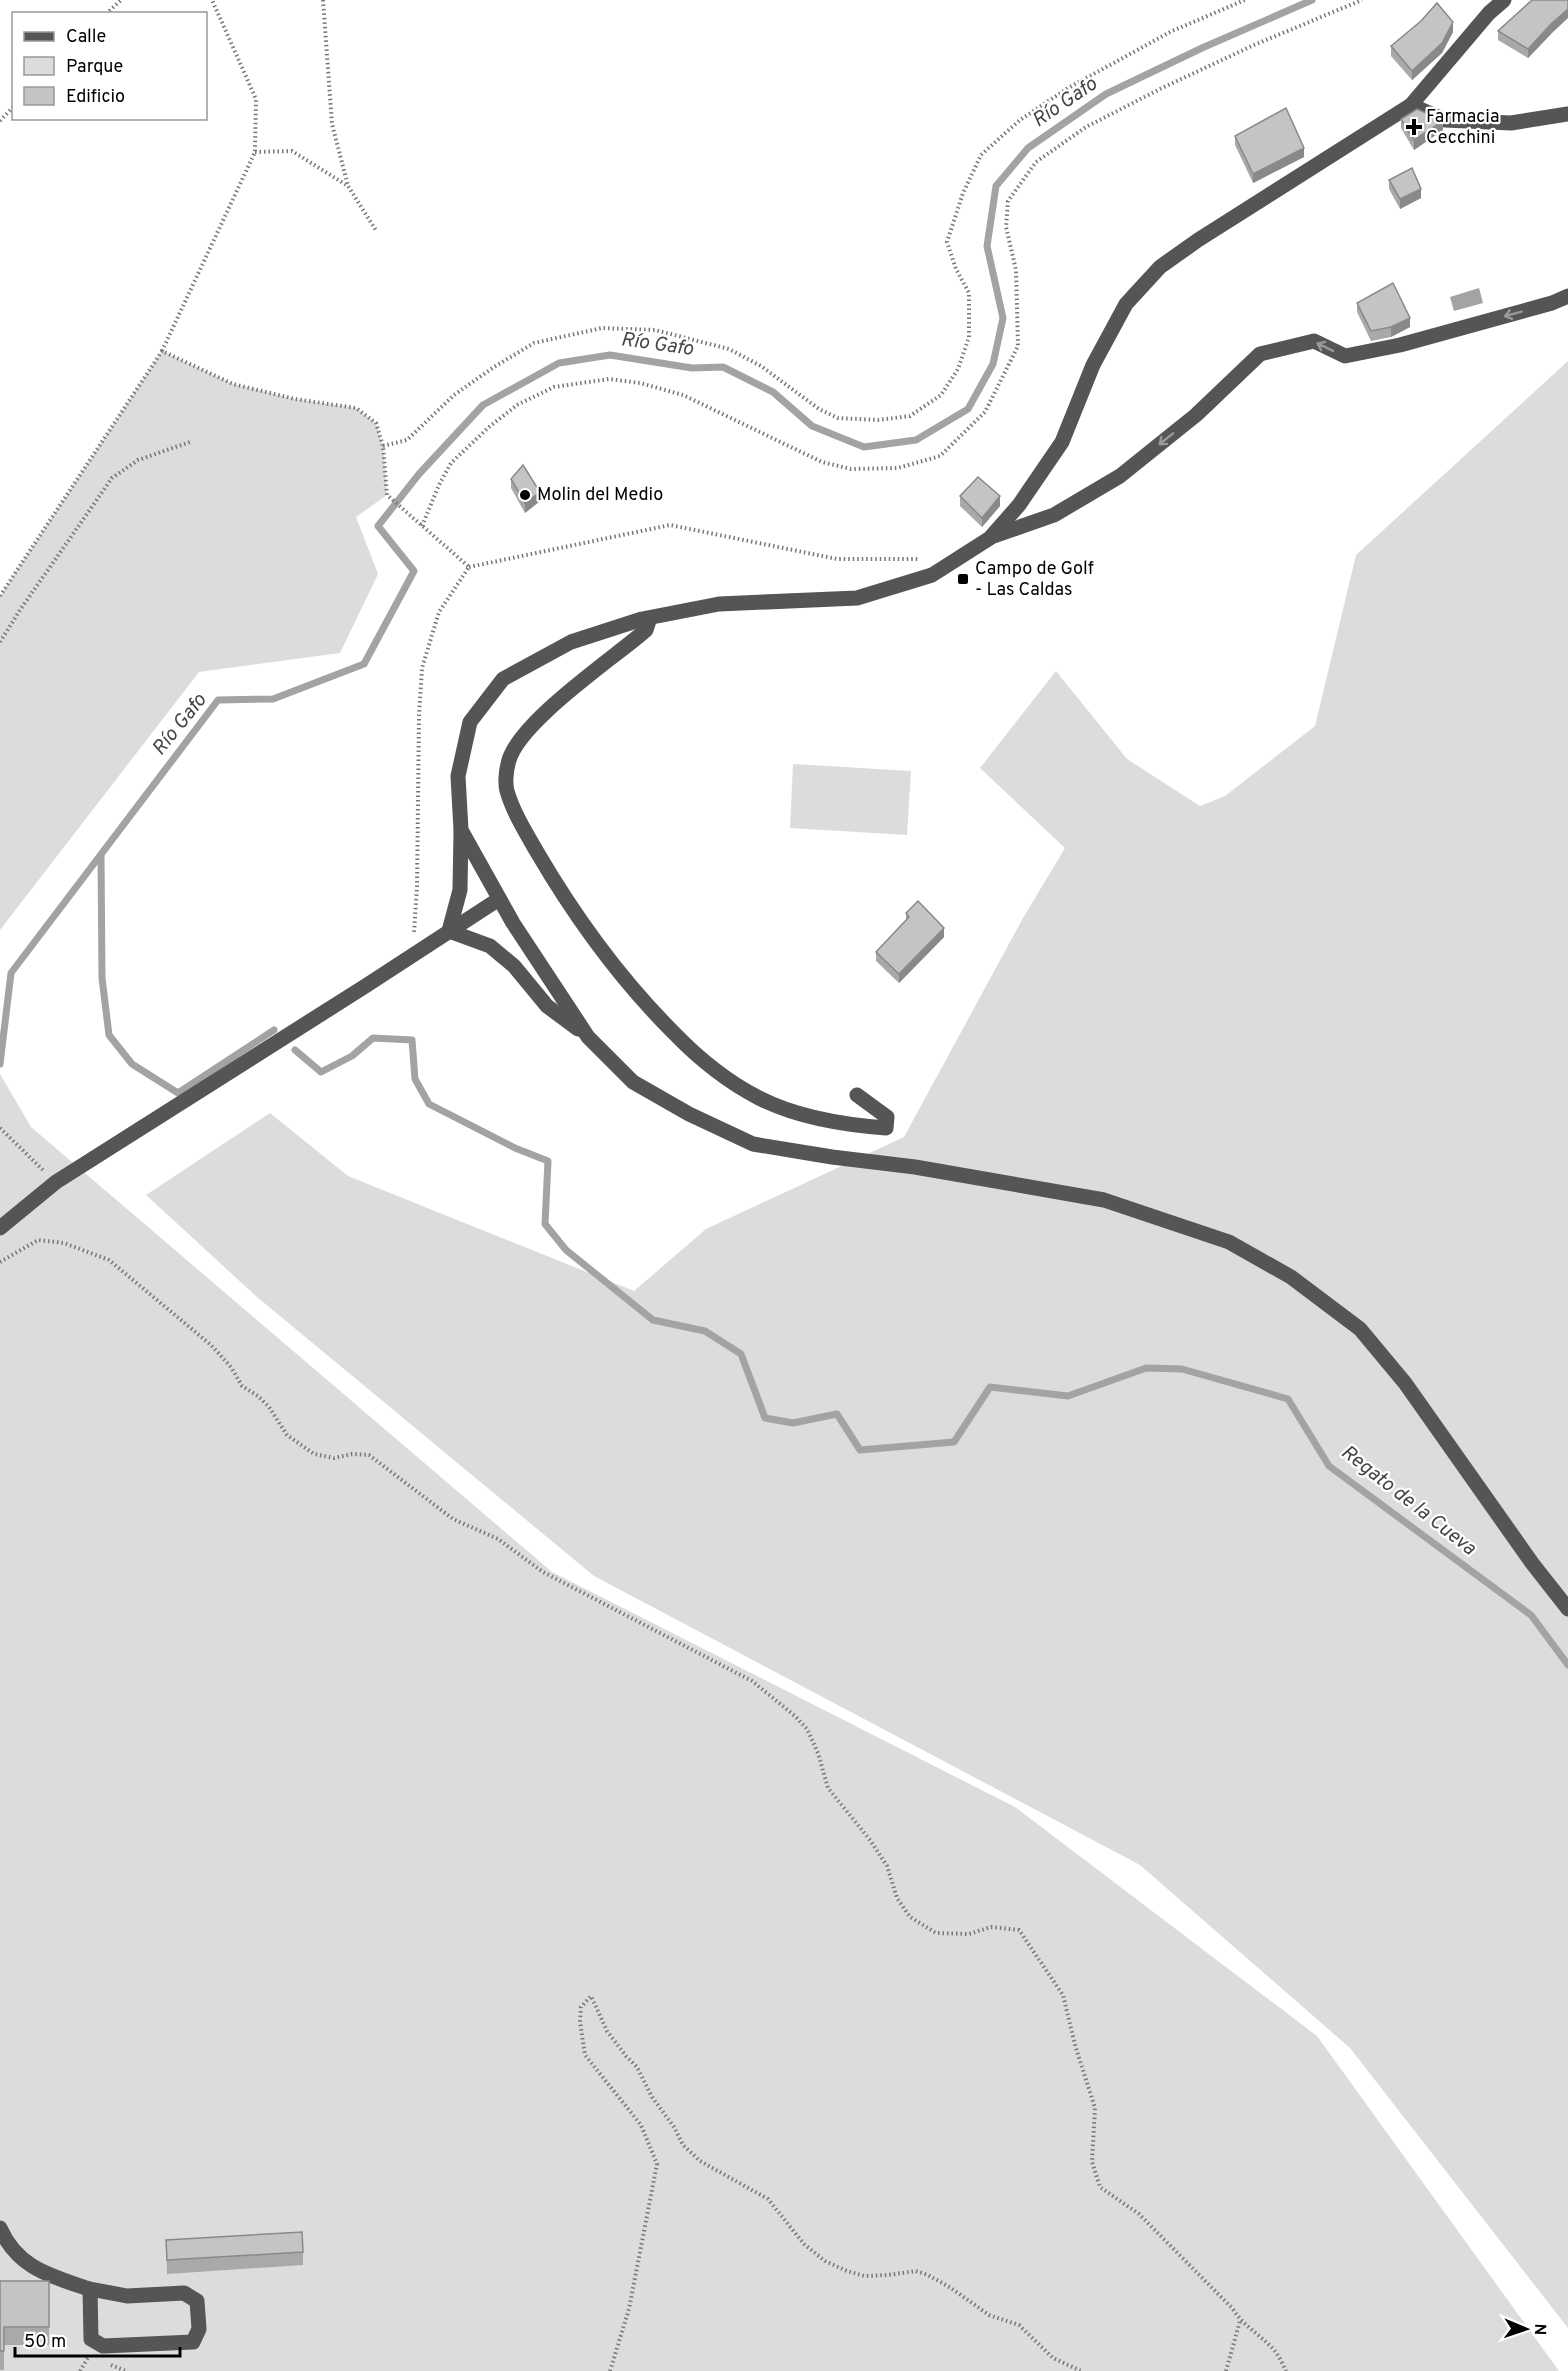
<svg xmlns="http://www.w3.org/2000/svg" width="1568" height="2371" font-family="Overpass,sans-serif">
<rect width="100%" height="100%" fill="#fff"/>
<g fill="#dcdcdc">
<polygon points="162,351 233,384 295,399 356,408 376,423 383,446 387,495 356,517 378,574 340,653 199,672 0,930 0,596"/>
<polygon points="1568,361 1568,2328 1350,2048 1140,1865 594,1576 257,1297 146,1195 270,1113 348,1176 634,1291 706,1229 904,1137 1023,918 1065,848 980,768 1056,671 1127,759 1200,806 1225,796 1315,726 1356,555"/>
<polygon points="793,764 911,771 907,835 790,828"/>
<polygon points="0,1074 31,1127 552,1572 1015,1807 1317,2036 1559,2371 0,2371 4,2345 49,2344 49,2299 0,2299"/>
</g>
<polygon fill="#a3a3a3" points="1479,288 1483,303 1454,311 1450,297"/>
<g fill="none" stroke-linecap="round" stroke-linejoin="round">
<g stroke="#a3a3a3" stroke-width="7">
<polyline points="101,855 102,978 109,1035 132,1064 178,1093 274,1030"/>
<polyline points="295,1050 321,1072 352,1056 373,1038 412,1040 415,1079 429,1104 515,1148 548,1161 545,1224 566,1250 653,1320 705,1331 741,1354 765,1418 793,1423 837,1414 860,1450 954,1442 990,1387 1068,1396 1146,1368 1182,1369 1288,1399 1329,1466 1531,1615 1568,1665"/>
<polyline points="0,1064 11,973 218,700 273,699 364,664 414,571 378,526 419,474 483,405 559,363 610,355 692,368 723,367 773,392 812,426 864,447 916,440 968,409 993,364 1003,318 987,246 996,186 1028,148 1106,94 1202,48 1312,0"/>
</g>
<g stroke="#777" stroke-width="4" stroke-dasharray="1.5 3" stroke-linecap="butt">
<polyline points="323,0 332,124 348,186"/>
<polyline points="106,14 121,0"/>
<polyline points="0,121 14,106"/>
<polyline points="255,152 292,151 348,186 377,232"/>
<polyline points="162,351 255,152 256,99 212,0"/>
<polyline points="383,446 407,440 454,395 494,367 534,343 602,328 655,330 729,349 761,366 819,409 838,418 878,420 910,416 941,395 958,369 969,337 969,293 956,269 947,242 963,193 981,155 1020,120 1068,88 1172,31 1245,0"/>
<polyline points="422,526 439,485 451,463 489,427 517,405 554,387 609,379 640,383 683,395 822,462 851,469 898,468 940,456 985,412 1018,346 1016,270 1006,227 1008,201 1036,162 1086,127 1162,88 1254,45 1362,0"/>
<polyline points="469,567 670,525 837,559 919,559"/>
<polyline points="0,596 162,351 233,384 295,399 356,408 376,423 383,446 387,495 469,567 439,612 422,668 419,716 417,887 414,933"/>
<polyline points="0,642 20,610 112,478 138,460 190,442"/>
<polyline points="0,1128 44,1171"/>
<path d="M0 1262 38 1240 64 1243 109 1260 211 1345 231 1367 242 1386 258 1396 269 1407 287 1435 314 1454 334 1458 352 1454 369 1455 453 1519 498 1539 543 1572 752 1681 795 1716 807 1729 818 1753 828 1788 870 1840 887 1866 897 1898 910 1917 936 1933 969 1934 991 1927 1019 1930 1063 1995 1075 2045 1095 2108 1092 2162 1100 2187 1139 2214 1233 2309C1243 2326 1261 2335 1274 2350 1279 2356 1283 2364 1286 2371"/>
<polyline points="111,2365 126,2371"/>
<polyline points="80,2371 89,2356"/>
<polyline points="610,2371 629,2309 657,2164 641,2125 585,2055 580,2022 581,2007 591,1996 607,2031 626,2056 637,2067 652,2097 674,2127 683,2145 700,2161 768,2199 804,2244 825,2261 847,2271 864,2276 888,2275 916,2271 928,2275 951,2288 989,2315 1019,2325 1053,2358 1081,2371"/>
<polyline points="1226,2371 1240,2321"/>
</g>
<g stroke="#555" stroke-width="15">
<polyline points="1504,0 1489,13 1411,105 1198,240 1160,267 1126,304 1093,365 1062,442 1019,505 990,538 932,575 857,598 719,604 642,619 571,642 503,679 470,722 458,776 461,830 513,923 588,1037 633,1082 689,1114 753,1144 832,1157 915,1167 1104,1200 1229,1242 1291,1277 1360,1329 1405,1383 1532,1563 1568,1609"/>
<polyline points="1411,105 1445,120 1511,123 1568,114"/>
<polyline points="994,536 1054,515 1120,476 1196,415 1260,354 1314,341 1345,356 1400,345 1552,303 1568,296"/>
<path d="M650 618 646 630C614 658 515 724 508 764 506 771 505 784 507 791 513 812 526 833 537 852 575 917 620 979 673 1032 697 1057 728 1082 759 1098 798 1118 844 1125 886 1128L887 1117 857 1095"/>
<polyline points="461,832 460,890 449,931 490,946 514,966 547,1006 578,1029"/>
<polyline points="0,1228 56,1182 367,985 499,899"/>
<path d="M0 2228C17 2267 48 2275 86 2288L90 2289 127 2296 184 2293 197 2301 199 2329 193 2342 103 2346 91 2339 90 2289"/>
</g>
</g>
<g fill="#a9a9a9">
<polygon points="1498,31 1551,34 1528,58 1498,40"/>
<polygon points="1453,32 1442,53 1412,80 1391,56 1391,46"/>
<polygon points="1401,119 1443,130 1414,150 1401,128"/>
<polygon points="1235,136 1304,157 1253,183 1235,145"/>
<polygon points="1389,180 1421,198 1400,209 1389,189"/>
<polygon points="1357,303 1410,327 1391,337 1371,341 1357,312"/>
<polygon points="511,479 540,501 525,513 511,488"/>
<polygon points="960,496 1000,506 982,527 960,506"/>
<polygon points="906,913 944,937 899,983 876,961 876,952 906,920"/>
<polygon points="166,2240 303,2252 303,2265 167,2274"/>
<polygon points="0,2281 49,2281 49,2345 4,2345 4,2370 0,2370"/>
</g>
<g fill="#898989">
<polygon points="1568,9 1568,18 1551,34 1528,58 1528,49 1551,24"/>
<polygon points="1453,22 1453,32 1442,53 1412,80 1412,71"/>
<polygon points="1443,121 1443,130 1414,150 1414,140"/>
<polygon points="1304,148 1304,157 1253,183 1253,174"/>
<polygon points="1421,189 1421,198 1400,209 1400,199"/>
<polygon points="1410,318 1410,327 1391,337 1391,327"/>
<polygon points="540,492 540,501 525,513 525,503"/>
<polygon points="1000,496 1000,506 982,527 982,518"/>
<polygon points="944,928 944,937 899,983 899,974"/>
</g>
<g fill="#c4c4c4" stroke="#898989" stroke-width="1.5">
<polygon points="1532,0 1568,0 1568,9 1551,24 1528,49 1498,31"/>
<polygon points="1437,3 1453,22 1442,43 1412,71 1391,46 1421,21"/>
<polygon points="1286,108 1304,148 1253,174 1235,136"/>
<polygon points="1417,109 1443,121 1414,140 1401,119"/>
<polygon points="1412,168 1421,189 1400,199 1389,180"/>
<polygon points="1393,283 1410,318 1391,327 1371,331 1357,303"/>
<polygon points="523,465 540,492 525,503 511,479"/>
<polygon points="978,477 1000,496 982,518 960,496"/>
<polygon points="918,901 944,928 899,974 876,952 909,917 906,913"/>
<polygon points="302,2232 303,2252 167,2260 166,2240"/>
<polygon points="0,2281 49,2281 49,2327 4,2327 4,2351 0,2351"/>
</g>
<defs><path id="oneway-shaft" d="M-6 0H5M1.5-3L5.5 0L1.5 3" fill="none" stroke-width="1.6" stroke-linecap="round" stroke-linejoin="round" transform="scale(1.5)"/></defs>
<g stroke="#999">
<use href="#oneway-shaft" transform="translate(1513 314) rotate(165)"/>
<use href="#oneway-shaft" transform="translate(1325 347) rotate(-154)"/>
<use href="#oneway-shaft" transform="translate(1166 439) rotate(141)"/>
</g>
<g fill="#000" stroke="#fff" stroke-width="2">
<path d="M1411 118h6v6h6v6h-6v6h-6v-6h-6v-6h6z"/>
<circle cx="525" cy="495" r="6"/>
<rect x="957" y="573" width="12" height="12" rx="3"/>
</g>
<g text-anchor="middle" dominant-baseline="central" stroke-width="4.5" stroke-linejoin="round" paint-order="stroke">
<g font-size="18" fill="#000" stroke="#fff" text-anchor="start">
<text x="1426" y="117">Farmacia<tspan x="1426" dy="21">Cecchini</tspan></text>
<text x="537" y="495">Molin del Medio</text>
<text x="975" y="569">Campo de Golf<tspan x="975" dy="21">- Las Caldas</tspan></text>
</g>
<g font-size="20" font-style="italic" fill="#444" stroke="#fff">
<text transform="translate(1065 103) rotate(-34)">Río Gafo</text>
<text transform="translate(657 345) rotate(8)">Río Gafo</text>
<text transform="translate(180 725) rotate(-51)">Río Gafo</text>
<text transform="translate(1408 1501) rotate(38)">Regato de la Cueva</text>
</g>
</g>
<rect x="12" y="12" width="195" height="108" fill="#ffffff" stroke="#999999" stroke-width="1.5"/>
<rect x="24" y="32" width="30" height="9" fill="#555555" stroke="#999999" stroke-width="1.5"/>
<text x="66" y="42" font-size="18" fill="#000000">Calle</text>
<rect x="24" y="57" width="30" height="18" fill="#dcdcdc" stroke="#999999" stroke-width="1.5"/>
<text x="66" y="72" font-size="18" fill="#000000">Parque</text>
<rect x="24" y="87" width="30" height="18" fill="#c4c4c4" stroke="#999999" stroke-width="1.5"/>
<text x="66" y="102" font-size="18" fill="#000000">Edificio</text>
<g transform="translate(1526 2329) rotate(92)" stroke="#ffffff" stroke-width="4.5" paint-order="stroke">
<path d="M0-4.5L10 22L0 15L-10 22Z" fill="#000000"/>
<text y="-9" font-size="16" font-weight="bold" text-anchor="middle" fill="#000000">N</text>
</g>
<path d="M15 2347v9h165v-9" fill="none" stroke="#000000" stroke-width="3"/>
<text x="24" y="2347" font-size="18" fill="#000000" stroke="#ffffff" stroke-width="4.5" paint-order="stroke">50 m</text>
</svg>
